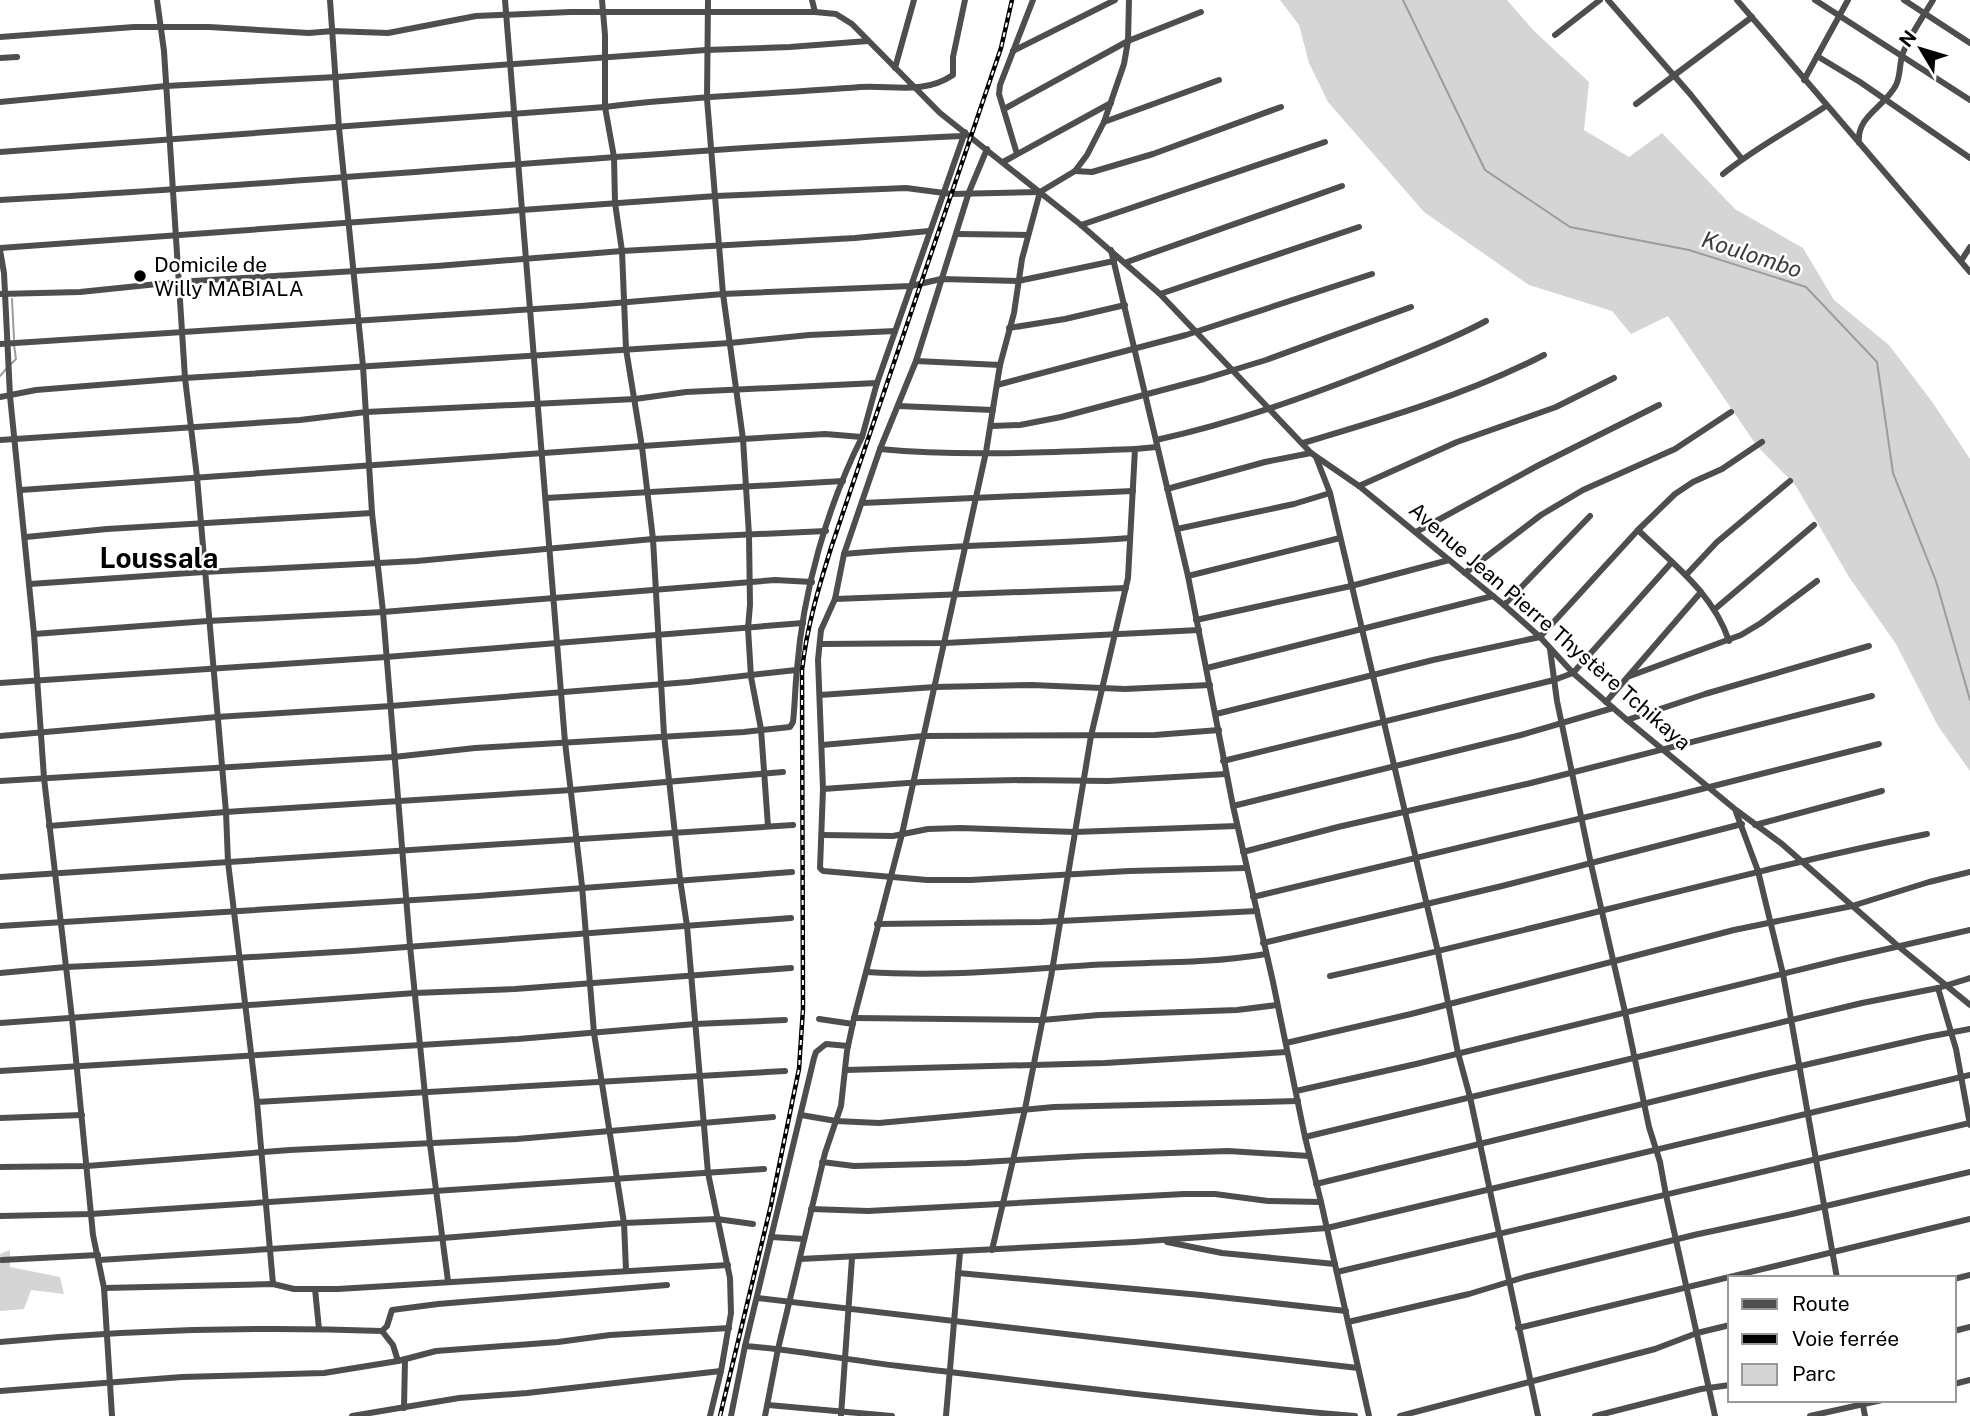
<svg xmlns="http://www.w3.org/2000/svg" width="1970" height="1416" font-family="'Public Sans',sans-serif">
<rect width="100%" height="100%" fill="#fff"/>
<g fill="#d5d5d5">
<polygon points="1280,0 1507,0 1534,31 1589,82 1584,130 1629,157 1662,133 1735,209 1803,248 1834,300 1889,345 1933,403 1970,459 1970,771 1938,726 1896,644 1849,577 1796,486 1757,446 1668,316 1631,334 1612,311 1529,285 1424,212 1328,102 1309,63 1299,25"/>
<polygon points="10,1250 10,1267 60,1277 64,1294 31,1290 24,1309 0,1311 0,1254"/>
</g>
<g fill="none" stroke-linecap="round" stroke-linejoin="round">
<g stroke="#9c9c9c" stroke-width="2">
<polyline points="1403,0 1485,170 1570,227 1689,250 1806,287 1877,362 1893,473 1936,581 1970,700"/>
<polyline points="12,299 14,339"/>
<polyline points="10,365 16,359 14,345"/>
<polyline points="0,376 6,369"/>
</g>
<g stroke="#4e4e4e" stroke-width="6">
<polyline points="157,0 164,51 185,378 197,477 226,812 228,862 257,1102 273,1284"/>
<polyline points="330,0 339,128 363,366 372,513 383,612 410,946 430,1144 448,1281"/>
<polyline points="505,0 565,742 582,886 594,1033 624,1223 626,1270"/>
<polyline points="602,0 605,35 605,107 614,157 615,203 622,251 626,349 642,447 653,539 664,735 680,879 687,926 708,1173 730,1278 731,1313 721,1371 710,1416"/>
<polyline points="708,0 707,99 723,294 743,439 749,535 750,605 748,628 751,677 761,729 768,826"/>
<polyline points="812,0 815,12"/>
<polyline points="1608,0 1691,95 1742,159"/>
<polyline points="1737,0 1970,272"/>
<polyline points="1815,0 1970,100"/>
<polyline points="1904,0 1970,43"/>
<polyline points="1555,35 1600,0"/>
<polyline points="0,37 134,27 209,27 309,33 333,31 388,33 476,16 570,12 815,12 836,14 852,24 940,113 1081,225 1160,294 1311,453 1359,486 1504,605 1540,637 1573,673 1627,720 1736,810 1782,844 1898,946 1970,1005"/>
<polyline points="1013,51 1115,0"/>
<polyline points="1817,56 1860,82 1970,158"/>
<polyline points="0,58 17,57"/>
<polyline points="895,68 914,0"/>
<polyline points="1804,80 1848,0"/>
<polyline points="0,102 166,86 337,77 706,50 790,47 868,41"/>
<polyline points="1636,104 1752,17"/>
<polyline points="1004,109 1128,41 1201,12"/>
<polyline points="1104,122 1219,80"/>
<path d="M1859 143C1856 116 1885 107 1896 85 1901 75 1899 63 1903 53 1910 35 1923 17 1933 0"/>
<polyline points="987,149 969,192 916,361 880,449 844,554 835,599 821,630 818,660 823,789 820,868 823,871 927,880 971,880 1129,871 1247,868"/>
<path d="M0 152 605 107C689 96 775 94 860 87 893 85 923 95 953 75V57L965 0"/>
<polyline points="1017,154 999,94 1000,85 1033,0"/>
<polyline points="1003,162 1111,103"/>
<polyline points="1075,171 1092,172 1153,154 1281,107"/>
<path d="M1723 174C1755 148 1792 129 1826 106"/>
<path d="M0 200C321 183 642 150 963 136"/>
<polyline points="1081,225 1325,142"/>
<polyline points="957,234 1028,235"/>
<polyline points="0,248 716,196 906,188 952,194 1040,192 1075,171 1087,155 1104,122 1124,64 1128,41 1129,0"/>
<polyline points="0,250 4,273 10,396 34,634 44,778 72,1018 93,1235 104,1288 112,1416"/>
<polyline points="1111,250 1188,576 1233,806 1273,982 1305,1137 1321,1202 1369,1416"/>
<polyline points="1961,261 1970,247"/>
<polyline points="1127,262 1342,186"/>
<polyline points="0,294 80,292 177,282 437,266 622,251 855,238 929,231"/>
<polyline points="1160,294 1359,227"/>
<polyline points="1009,328 1065,319 1125,305"/>
<polyline points="0,344 581,306 723,294 911,286 941,279 1018,281 1114,261"/>
<polyline points="916,361 1000,365"/>
<polyline points="997,385 1186,335 1372,274"/>
<polyline points="0,397 36,390 185,378 730,343 809,335 895,331"/>
<polyline points="898,406 993,410"/>
<polyline points="991,426 1020,425 1061,417 1204,379 1266,360 1411,307"/>
<polyline points="0,440 300,420 366,412 635,399 686,392 877,383"/>
<path d="M1156 440C1234 423 1309 396 1384 366 1418 352 1453 339 1486 321"/>
<path d="M1303 443C1384 419 1468 394 1544 355"/>
<path d="M880 449C964 457 1051 452 1135 449"/>
<polyline points="1316,457 1330,493 1438,952 1458,1053 1470,1097 1538,1416"/>
<polyline points="1359,486 1457,442 1556,407 1614,378"/>
<polyline points="1167,489 1265,462 1311,453"/>
<polyline points="21,490 743,439 825,434 862,437 877,383 965,132"/>
<polyline points="546,498 843,481"/>
<polyline points="862,503 1133,491"/>
<polyline points="1177,529 1294,504 1330,493"/>
<path d="M1638 530C1673 564 1713 593 1729 641"/>
<polyline points="1416,532 1539,465 1659,405"/>
<polyline points="26,537 107,529 372,513"/>
<path d="M844 554C939 545 1035 545 1130 538"/>
<polyline points="1465,573 1541,515 1583,490 1675,449 1731,412"/>
<polyline points="1686,575 1717,542 1790,481"/>
<polyline points="1188,576 1340,538"/>
<polyline points="30,584 204,572 417,561 653,539 826,531"/>
<polyline points="835,599 1126,588"/>
<polyline points="1504,605 1590,516"/>
<polyline points="1715,609 1814,525"/>
<polyline points="1196,620 1351,586 1449,560"/>
<polyline points="34,634 208,621 383,612 775,580 812,582"/>
<polyline points="820,644 945,643 1199,630"/>
<polyline points="1550,649 1557,701 1591,864 1625,1012 1649,1127 1660,1162 1666,1195 1715,1416"/>
<polyline points="1207,668 1493,596"/>
<polyline points="1630,676 1741,635 1761,623 1817,581"/>
<polyline points="0,683 386,657 803,623"/>
<polyline points="820,695 935,687 1032,685 1125,689 1210,685"/>
<polyline points="1606,702 1701,592"/>
<polyline points="1216,714 1433,660 1540,637 1638,530 1675,494 1693,482 1722,469 1762,442"/>
<polyline points="1627,720 1705,694 1869,646"/>
<polyline points="0,736 217,717 391,706 689,682 796,670"/>
<polyline points="822,745 924,736 1155,735 1219,730"/>
<polyline points="1223,761 1554,680 1573,673 1672,562"/>
<path d="M0 781 394 757 475 748 744 732 790 727 793 722C795 705 795 687 797 669 803 591 827 507 862 437"/>
<polyline points="823,789 922,782 1023,780 1108,781 1226,774"/>
<polyline points="1233,806 1521,735 1613,708"/>
<polyline points="1736,812 1758,871 1783,974 1837,1278"/>
<polyline points="1755,825 1882,791"/>
<polyline points="49,826 226,812 572,790 783,772"/>
<polyline points="822,835 893,836 928,829 961,828 1075,832 1237,826"/>
<polyline points="1243,852 1338,827 1531,783 1872,696"/>
<polyline points="0,877 793,825"/>
<polyline points="1253,897 1674,796 1879,744"/>
<polyline points="877,924 1041,922 1257,911"/>
<polyline points="0,926 478,896 792,872"/>
<polyline points="1263,943 1502,886 1742,824"/>
<path d="M867 972C941 977 1016 970 1091 965 1150 962 1208 964 1266 954"/>
<polyline points="0,973 66,967 152,963 353,951 791,918"/>
<path d="M1330 976C1530 932 1727 875 1927 834"/>
<polyline points="1938,988 1956,1049 1970,1125"/>
<polyline points="854,1018 1042,1020 1099,1015 1237,1010 1277,1005"/>
<polyline points="819,1019 853,1024"/>
<polyline points="0,1023 415,993 515,989 791,968"/>
<polyline points="1286,1043 1411,1014 1734,930 1852,906 1929,882 1970,872"/>
<polyline points="845,1070 1105,1063 1287,1052"/>
<polyline points="0,1071 518,1039 695,1024 785,1020"/>
<polyline points="1296,1091 1416,1064 1839,960 1970,930"/>
<polyline points="257,1102 785,1071"/>
<polyline points="801,1115 836,1121 879,1123 1054,1107 1298,1101"/>
<polyline points="0,1118 82,1115"/>
<polyline points="1305,1137 1862,1003 1938,988 1970,978"/>
<polyline points="822,1162 854,1166 967,1163 1085,1156 1228,1151 1309,1156"/>
<polyline points="0,1167 87,1166 290,1150 517,1139 773,1117"/>
<polyline points="1316,1184 1761,1075 1927,1037 1970,1029"/>
<polyline points="811,1209 868,1211 1184,1194 1215,1194 1268,1201 1321,1202"/>
<polyline points="0,1216 91,1214 764,1169"/>
<polyline points="771,1237 804,1239"/>
<polyline points="1167,1242 1222,1253 1335,1264"/>
<polyline points="992,1250 1025,1109 1051,977 1091,736 1128,578 1135,449 1157,447"/>
<polyline points="800,1259 1134,1242 1327,1228 1970,1075"/>
<polyline points="2,1260 98,1255"/>
<polyline points="99,1260 443,1238 624,1223 717,1219 753,1224"/>
<polyline points="1337,1272 1970,1123"/>
<polyline points="958,1273 1201,1295 1346,1311"/>
<polyline points="1954,1279 1970,1275"/>
<polyline points="104,1288 273,1284 294,1289 338,1289 728,1265"/>
<polyline points="315,1289 319,1329"/>
<polyline points="757,1298 1358,1368"/>
<polyline points="1348,1322 1469,1294 1525,1277 1694,1235 1792,1214 1970,1172"/>
<polyline points="1518,1328 1970,1219"/>
<polyline points="382,1331 387,1326 392,1310 438,1304 667,1285"/>
<polyline points="1954,1331 1970,1327"/>
<path d="M0 1342C127 1330 254 1326 382 1331L393 1345 398 1361"/>
<path d="M745 1346C797 1350 847 1360 899 1366 1051 1384 1203 1403 1355 1416"/>
<polyline points="1954,1384 1970,1380"/>
<polyline points="0,1391 182,1377 324,1373 398,1361 436,1351 558,1342 610,1335 729,1328"/>
<polyline points="1862,1400 1865,1416"/>
<polyline points="768,1405 892,1416"/>
<polyline points="404,1408 405,1359"/>
<polyline points="352,1416 459,1398 527,1393 721,1371"/>
<polyline points="731,1416 745,1346 814,1058 816,1052 826,1044 848,1046"/>
<polyline points="765,1416 778,1349 825,1153 841,1106 847,1051 854,1018 902,834 986,452 1000,365 1014,313 1022,259 1040,192"/>
<polyline points="841,1416 852,1258"/>
<polyline points="946,1416 960,1252"/>
<polyline points="1400,1416 1655,1349 1697,1333 1730,1325"/>
<polyline points="1595,1416 1701,1389 1730,1385"/>
<polyline points="1810,1416 1882,1400"/>
</g>
<g stroke="#000" stroke-width="4.5">
<path id="rail" d="M720 1416 771 1205 799 1069 803 1009 802 670C807 626 819 586 832 545L1001 48 1012 0"/>
</g>
<use href="#rail" stroke="#fff" stroke-width="2" stroke-dasharray="5" stroke-linecap="butt"/>
</g>
<circle fill="#000" stroke="#fff" stroke-width="2.5" cx="140" cy="276" r="7"/>
<g text-anchor="middle" dominant-baseline="central" stroke-width="5" stroke-linejoin="round" paint-order="stroke">
<g font-size="21" fill="#000" stroke="#fff" text-anchor="start">
<text x="154" y="264">Domicile de<tspan x="154" dy="24">Willy MABIALA</tspan></text>
</g>
<g font-size="21" fill="#000" stroke="#fff">
<text transform="translate(1550 626) rotate(41)">Avenue Jean Pierre Thystère Tchikaya</text>
</g>
<g font-size="23" font-style="italic" fill="#3d3d3d" stroke="#fff">
<text transform="translate(1752 254) rotate(18)">Koulombo</text>
</g>
<g font-size="28" font-weight="bold" fill="#000" stroke="#fff">
<text x="159" y="557">Loussala</text>
</g>
</g>
<rect x="1728" y="1276" width="228" height="126" fill="#ffffff" stroke="#999999" stroke-width="2"/>
<rect x="1742" y="1299" width="35" height="10" fill="#4e4e4e" stroke="#999999" stroke-width="2"/>
<text x="1792" y="1311" font-size="21" fill="#000000">Route</text>
<rect x="1742" y="1334" width="35" height="10" fill="#000000" stroke="#999999" stroke-width="2"/>
<text x="1792" y="1346" font-size="21" fill="#000000">Voie ferrée</text>
<rect x="1742" y="1364" width="35" height="21" fill="#d5d5d5" stroke="#999999" stroke-width="2"/>
<text x="1792" y="1381" font-size="21" fill="#000000">Parc</text>
<g transform="translate(1921 49) rotate(308)" stroke="#ffffff" stroke-width="5" paint-order="stroke">
<path d="M0-5L12 26L0 18L-12 26Z" fill="#000000"/>
<text y="-10" font-size="19" font-weight="bold" text-anchor="middle" fill="#000000">N</text>
</g>
</svg>
